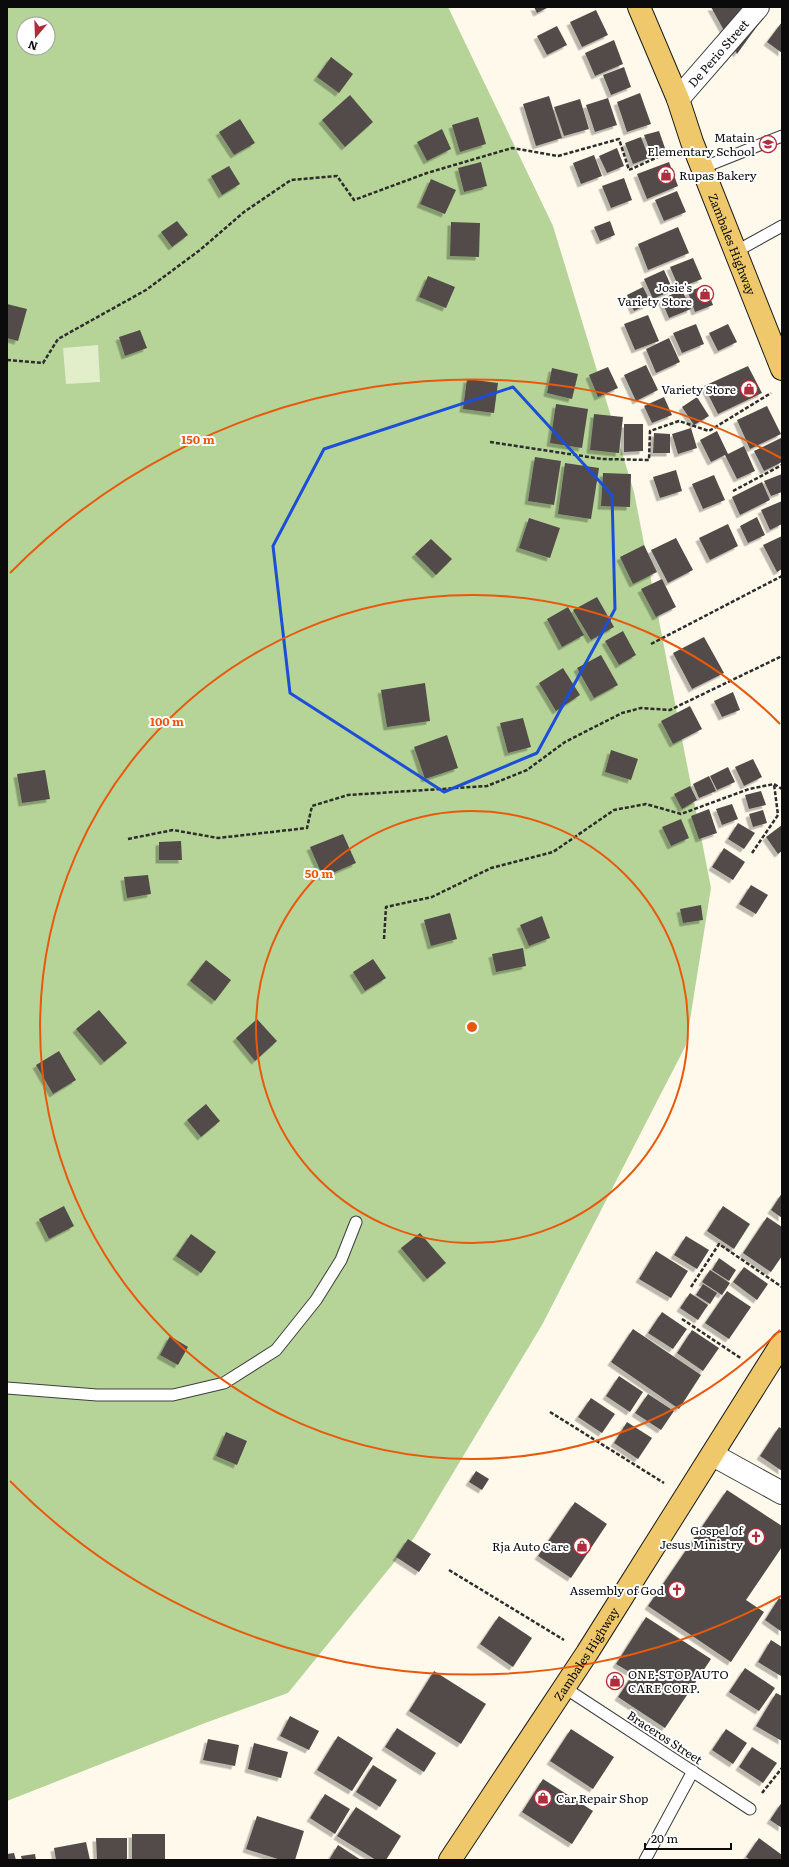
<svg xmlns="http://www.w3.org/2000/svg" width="789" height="1867" font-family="Literata,serif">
<defs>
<filter id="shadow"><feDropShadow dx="-3.5" dy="3.5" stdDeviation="0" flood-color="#0004"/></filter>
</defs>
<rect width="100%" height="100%" fill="#fef9eb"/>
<path fill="#b6d498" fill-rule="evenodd" d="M7 7H448L553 226 634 492 711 888 686 1045 542 1325 414 1538 288 1693 205 1723 7 1801ZM24 24H48V48H24Z"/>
<polygon fill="#e2edc9" points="98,345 100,382 66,384 63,348"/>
<g fill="#534c48" filter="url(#shadow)">
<polygon points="534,7 549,7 537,13"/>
<polygon points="711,7 749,7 763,18 737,54"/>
<polygon points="596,10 608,35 582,47 570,22"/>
<polygon points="782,22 782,53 767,42"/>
<polygon points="557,26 567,45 547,55 537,36"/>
<polygon points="614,40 623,64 595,76 585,53"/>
<polygon points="331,57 353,74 339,93 317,77"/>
<polygon points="624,67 631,87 611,95 603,75"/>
<polygon points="640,93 651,124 627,132 617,102"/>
<polygon points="350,95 373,122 345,147 322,120"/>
<polygon points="549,96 562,138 536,146 523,104"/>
<polygon points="608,98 617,125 595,132 586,105"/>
<polygon points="580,99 589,129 564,136 554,107"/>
<polygon points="478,117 486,144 460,152 452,125"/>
<polygon points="240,119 255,143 234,155 219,132"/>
<polygon points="442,129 451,149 427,161 417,142"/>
<polygon points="659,131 666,151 652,156 644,135"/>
<polygon points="641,137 649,158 633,164 625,143"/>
<polygon points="617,148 624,166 607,173 599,156"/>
<polygon points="594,155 602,176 581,184 573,163"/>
<polygon points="481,162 487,186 464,192 458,168"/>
<polygon points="669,162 678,186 647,199 637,174"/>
<polygon points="229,166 240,184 222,195 211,176"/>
<polygon points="624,178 632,200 611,208 602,186"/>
<polygon points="431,179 456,190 445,214 420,204"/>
<polygon points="677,191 686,212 664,221 655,200"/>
<polygon points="177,221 188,235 172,247 161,232"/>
<polygon points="610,221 615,235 600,241 594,227"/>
<polygon points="451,222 480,223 479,257 450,256"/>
<polygon points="678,227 689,253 648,270 638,244"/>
<polygon points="693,258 702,279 679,288 670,267"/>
<polygon points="664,270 673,290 653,299 644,279"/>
<polygon points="428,276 455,287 446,308 419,297"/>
<polygon points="705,285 713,305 695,312 688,292"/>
<polygon points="643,287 651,303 634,311 627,295"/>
<polygon points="682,290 691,309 669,318 661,299"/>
<polygon points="7,304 27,309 18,341 7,338"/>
<polygon points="648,315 659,341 635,350 624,324"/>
<polygon points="696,324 704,344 682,353 673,333"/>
<polygon points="728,324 737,342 718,351 709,333"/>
<polygon points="140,330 147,348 125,356 119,337"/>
<polygon points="669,338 680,362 656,373 646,349"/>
<polygon points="646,365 658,390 636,401 624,375"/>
<polygon points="748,366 762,393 718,414 704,386"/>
<polygon points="608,367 618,388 598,397 589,375"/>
<polygon points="552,368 578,374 572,399 547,393"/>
<polygon points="467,379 498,383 494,413 463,409"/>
<polygon points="664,397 672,415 652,423 644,406"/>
<polygon points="697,397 709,416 694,425 682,407"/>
<polygon points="556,404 588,409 582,448 550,443"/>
<polygon points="767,406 781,434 750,449 737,420"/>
<polygon points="594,414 623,417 619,453 590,450"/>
<polygon points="624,424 643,424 643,451 624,452"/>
<polygon points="691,428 697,448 678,454 672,434"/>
<polygon points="717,431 728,454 744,446 755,471 737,479 725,455 711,462 700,440"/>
<polygon points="654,433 670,434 670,453 653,453"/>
<polygon points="781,438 782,462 764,471 754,451"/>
<polygon points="535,457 561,461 554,505 528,501"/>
<polygon points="565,463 599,468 591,519 558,514"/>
<polygon points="676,470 682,491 660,498 653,477"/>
<polygon points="603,473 631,474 630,507 601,506"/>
<polygon points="782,474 782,492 771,496 764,481"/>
<polygon points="714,475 725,500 703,509 692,484"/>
<polygon points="762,482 770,500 740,515 732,497"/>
<polygon points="782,501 782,524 770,530 761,510"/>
<polygon points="757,517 765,535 748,543 740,526"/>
<polygon points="529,518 560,528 550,558 519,548"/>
<polygon points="728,524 738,546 710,560 699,538"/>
<polygon points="782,536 782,569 777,572 763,545"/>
<polygon points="676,538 693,570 668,583 651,550"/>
<polygon points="431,539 452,559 436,575 415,554"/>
<polygon points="644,545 657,572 633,584 620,557"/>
<polygon points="662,579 676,607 656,617 641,589"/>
<polygon points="597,597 614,627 591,640 573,610"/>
<polygon points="568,607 584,635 562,647 547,619"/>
<polygon points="623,631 636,655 619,665 605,641"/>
<polygon points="704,637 724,673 692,689 673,653"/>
<polygon points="601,655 618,685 594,698 577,668"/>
<polygon points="563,668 580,695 556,711 539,683"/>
<polygon points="425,683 430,721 387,727 381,690"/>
<polygon points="733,692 740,710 722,717 714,701"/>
<polygon points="690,706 702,729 673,744 661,721"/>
<polygon points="523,718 531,747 508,753 500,723"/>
<polygon points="447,735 458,768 425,779 414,747"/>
<polygon points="611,750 638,759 631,780 605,772"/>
<polygon points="753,759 762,777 744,786 735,767"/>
<polygon points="728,767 735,782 717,790 710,776"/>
<polygon points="45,770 50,799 22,803 17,774"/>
<polygon points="709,776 716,791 699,798 693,784"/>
<polygon points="690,786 697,800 682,809 674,794"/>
<polygon points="761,791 766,805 749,809 745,795"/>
<polygon points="732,804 738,819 722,825 716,809"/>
<polygon points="709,809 717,833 699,839 691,816"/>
<polygon points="763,810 767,823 753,827 749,814"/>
<polygon points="681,819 689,838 671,846 662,827"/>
<polygon points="738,823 755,833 744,849 728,839"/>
<polygon points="782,825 782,851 778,854 766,837"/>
<polygon points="343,834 356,863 323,877 310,847"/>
<polygon points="181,841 182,860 159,860 159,842"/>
<polygon points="724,848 745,862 733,880 712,867"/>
<polygon points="148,875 151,894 127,898 124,877"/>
<polygon points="751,885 768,895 756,914 739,904"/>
<polygon points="701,905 703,920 683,923 680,909"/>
<polygon points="450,913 457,939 431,946 424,920"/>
<polygon points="542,916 550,938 529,946 520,925"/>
<polygon points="523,948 526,966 496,972 492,954"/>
<polygon points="373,959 386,978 365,991 353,972"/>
<polygon points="206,960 231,980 215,1001 190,981"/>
<polygon points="99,1010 127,1043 104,1062 76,1029"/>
<polygon points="257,1019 277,1041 255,1061 236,1038"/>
<polygon points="59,1051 76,1080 53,1094 36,1065"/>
<polygon points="206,1104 220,1121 201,1137 187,1120"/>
<polygon points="782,1193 782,1218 771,1210"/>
<polygon points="64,1206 74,1226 49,1239 39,1219"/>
<polygon points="723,1206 750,1224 734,1249 707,1231"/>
<polygon points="767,1217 782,1227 782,1256 771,1272 743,1253"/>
<polygon points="420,1233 446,1263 427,1279 401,1248"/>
<polygon points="191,1234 216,1252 201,1273 176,1256"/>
<polygon points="686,1236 709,1250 697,1269 674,1255"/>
<polygon points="656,1251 688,1271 671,1298 639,1279"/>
<polygon points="719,1258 736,1270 729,1281 712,1270"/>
<polygon points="744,1267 768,1284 757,1300 733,1282"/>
<polygon points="710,1270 730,1283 722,1295 702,1282"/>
<polygon points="703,1284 717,1293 710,1304 696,1295"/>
<polygon points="727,1291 751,1307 729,1339 705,1323"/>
<polygon points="690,1293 708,1305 698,1320 680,1308"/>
<polygon points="662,1312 687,1329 673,1349 648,1333"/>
<polygon points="633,1329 701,1375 679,1409 611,1362"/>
<polygon points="692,1330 719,1348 703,1371 677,1353"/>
<polygon points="170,1336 188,1347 178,1365 160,1355"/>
<polygon points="619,1376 643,1392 630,1412 606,1396"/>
<polygon points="648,1394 674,1411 661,1430 635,1413"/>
<polygon points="591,1398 615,1414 602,1433 578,1417"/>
<polygon points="627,1422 652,1438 638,1459 614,1443"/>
<polygon points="779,1427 782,1429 782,1471 760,1456"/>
<polygon points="226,1432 247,1441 237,1465 216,1456"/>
<polygon points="476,1471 489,1479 482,1490 469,1482"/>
<polygon points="727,1490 782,1526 782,1547 746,1600 764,1612 731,1662 648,1606"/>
<polygon points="575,1502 607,1524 571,1578 538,1556"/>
<polygon points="408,1539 431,1554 419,1572 396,1557"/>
<polygon points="779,1598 782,1600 782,1632 765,1620"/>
<polygon points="499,1616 532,1638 513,1667 480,1644"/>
<polygon points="646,1617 711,1659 665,1728 618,1697 633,1674 616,1664"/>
<polygon points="771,1640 782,1647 781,1676 758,1662"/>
<polygon points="745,1668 775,1688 759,1711 729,1692"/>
<polygon points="434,1671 486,1704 461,1744 409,1711"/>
<polygon points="776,1693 782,1696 782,1741 756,1726"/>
<polygon points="290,1716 319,1731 309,1750 280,1736"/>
<polygon points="397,1728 436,1753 424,1772 385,1747"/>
<polygon points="571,1729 614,1757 593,1789 550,1761"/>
<polygon points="726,1729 747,1743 733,1764 712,1750"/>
<polygon points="338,1736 373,1758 352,1791 317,1770"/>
<polygon points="208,1739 239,1745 235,1766 203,1760"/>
<polygon points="254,1743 288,1752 281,1778 248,1769"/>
<polygon points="752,1747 777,1763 763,1783 739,1767"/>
<polygon points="373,1765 397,1780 380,1807 356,1792"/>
<polygon points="543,1779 593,1811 572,1844 522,1812"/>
<polygon points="325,1794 350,1809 335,1834 310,1818"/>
<polygon points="782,1802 782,1828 770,1820"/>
<polygon points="356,1807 401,1836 386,1860 376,1860 337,1836"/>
<polygon points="257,1816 304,1831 295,1860 281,1860 246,1849"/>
<rect x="132" y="1834" width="33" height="26"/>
<polygon points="96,1838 127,1838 127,1860 97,1860"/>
<polygon points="759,1838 782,1855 782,1860 750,1860 746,1857"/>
<polygon points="86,1842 90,1860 56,1860 54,1848"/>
<polygon points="338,1845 361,1860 329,1860"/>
<polygon points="14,1853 16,1860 7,1860 7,1854"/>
<polygon points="35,1854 36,1860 22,1860 21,1856"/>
</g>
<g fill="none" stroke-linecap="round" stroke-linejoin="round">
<g stroke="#3e3e3e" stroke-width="13">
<g id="service">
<polyline points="702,168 782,136"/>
<polyline points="735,252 782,226"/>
<polyline points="7,1388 97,1395 173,1395 224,1383 276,1350 316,1300 341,1260 356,1222"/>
<polyline points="565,1688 750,1809"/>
<polyline points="645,1860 693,1771"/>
</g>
</g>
<g stroke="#3e3e3e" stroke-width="24">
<g id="minor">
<path id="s1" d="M678 99 758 7"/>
<polyline points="713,1455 782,1493"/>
</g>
</g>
<g stroke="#1c1c1c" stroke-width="24">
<g id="primary">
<path id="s2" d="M639 7 678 99 692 142 782 369"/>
<path id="s3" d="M450 1860 587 1653 782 1343"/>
</g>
</g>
<g stroke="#2d2d2d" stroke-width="2.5" stroke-dasharray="4 2" stroke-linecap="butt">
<polyline points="7,360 43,363 58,339 146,290 200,250 244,212 291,180 337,176 354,200 427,173 512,148 558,156 619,139 629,170 669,152"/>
<polyline points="490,442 602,459 649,460 650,431 679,421 709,431 771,393"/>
<polyline points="733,491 782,465"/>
<polyline points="651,644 782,576"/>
<polyline points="128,839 173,830 218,838 307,828 312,806 348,795 487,786 527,770 565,742 622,713 641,708 670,710 782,656"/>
<polyline points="752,853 778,815 774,784"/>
<polyline points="384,939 386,907 432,897 491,868 553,852 614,810 646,804 681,814 749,789 774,784 782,789"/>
<polyline points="691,1287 719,1244 782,1287"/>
<polyline points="682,1319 742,1359"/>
<polyline points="550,1412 664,1483"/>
<polyline points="449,1570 564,1640"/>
<polyline points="762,1793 782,1768"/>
</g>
<use href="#service" stroke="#fff" stroke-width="11"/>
<use href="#minor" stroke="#fff" stroke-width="22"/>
<use href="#primary" stroke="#eec86a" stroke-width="22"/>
</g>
<path fill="none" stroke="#1d4ed8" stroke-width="3" stroke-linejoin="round" d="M513 387 612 495 615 609 537 753 444 792 290 693 273 546 324 449Z"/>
<g fill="none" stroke="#e8590c" stroke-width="2">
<circle cx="472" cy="1027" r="216"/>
<path d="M780 1330A432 432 0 1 1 780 724"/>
<path d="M781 1596A648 648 0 0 1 10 1481M10 573A648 648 0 0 1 781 458"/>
</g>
<defs>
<g id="school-ring" transform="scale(0.9)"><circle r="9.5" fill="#fff" stroke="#b02e3b" stroke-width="1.5"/><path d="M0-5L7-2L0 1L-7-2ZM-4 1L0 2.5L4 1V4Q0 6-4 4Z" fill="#b02e3b"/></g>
<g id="shop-ring" transform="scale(0.9)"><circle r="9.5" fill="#fff" stroke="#b02e3b" stroke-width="1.5"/><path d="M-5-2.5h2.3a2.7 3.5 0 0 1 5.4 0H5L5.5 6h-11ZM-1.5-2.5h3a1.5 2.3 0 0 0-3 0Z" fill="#b02e3b"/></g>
<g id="church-ring" transform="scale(0.9)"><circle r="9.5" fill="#fff" stroke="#b02e3b" stroke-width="1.5"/><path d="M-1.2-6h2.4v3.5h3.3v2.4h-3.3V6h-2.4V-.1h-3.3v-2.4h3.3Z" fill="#b02e3b"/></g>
</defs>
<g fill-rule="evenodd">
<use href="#school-ring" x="768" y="144"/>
<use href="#shop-ring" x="666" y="175"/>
<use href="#shop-ring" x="705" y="294"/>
<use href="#shop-ring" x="749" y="389"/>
<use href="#church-ring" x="756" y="1537"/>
<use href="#shop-ring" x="582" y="1546"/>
<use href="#church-ring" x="677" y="1590"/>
<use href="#shop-ring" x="615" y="1681"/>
<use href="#shop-ring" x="543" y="1798"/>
</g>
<g text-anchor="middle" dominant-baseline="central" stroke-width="4" stroke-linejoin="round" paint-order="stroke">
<g font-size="12" fill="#0b0b0b" stroke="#fff">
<text stroke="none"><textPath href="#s1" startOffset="61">De Perio Street</textPath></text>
<text stroke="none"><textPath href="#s2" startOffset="255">Zambales Highway</textPath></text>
<text stroke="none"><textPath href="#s3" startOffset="247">Zambales Highway</textPath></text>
<text transform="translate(665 1737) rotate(33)">Braceros Street</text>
</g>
<g font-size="12" fill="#0b0b0b" stroke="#fff" text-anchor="end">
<text x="755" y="137">Matain<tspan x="755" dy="14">Elementary School</tspan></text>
<text x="679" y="175" text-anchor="start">Rupas Bakery</text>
<text x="692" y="287">Josie's<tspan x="692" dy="14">Variety Store</tspan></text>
<text x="736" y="389">Variety Store</text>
<text x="743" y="1530">Gospel of<tspan x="743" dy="14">Jesus Ministry</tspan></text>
<text x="569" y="1546">Rja Auto Care</text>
<text x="664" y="1590">Assembly of God</text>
<text x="628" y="1674" text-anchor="start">ONE-STOP AUTO<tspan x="628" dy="14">CARE CORP.</tspan></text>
<text x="556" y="1798" text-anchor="start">Car Repair Shop</text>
</g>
</g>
<circle cx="472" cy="1027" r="6" fill="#e8590c" stroke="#fff" stroke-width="2"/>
<g font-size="12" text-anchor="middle" font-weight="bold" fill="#e8590c" stroke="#fff" stroke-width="4" stroke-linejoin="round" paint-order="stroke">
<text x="198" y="444">150 m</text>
<text x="167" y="726">100 m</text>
<text x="319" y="878">50 m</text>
</g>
<rect width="789" height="1867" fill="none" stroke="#0b0b0b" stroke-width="16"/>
<g transform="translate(36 36) rotate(199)"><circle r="19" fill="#ffffff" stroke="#9d9d9d"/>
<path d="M0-3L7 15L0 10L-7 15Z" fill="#b02e3b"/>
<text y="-6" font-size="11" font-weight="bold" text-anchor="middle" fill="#0b0b0b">N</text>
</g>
<path d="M645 1843v6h86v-6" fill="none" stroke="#0b0b0b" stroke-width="2"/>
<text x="651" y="1843" font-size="12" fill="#0b0b0b" stroke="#ffffff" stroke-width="3" paint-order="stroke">20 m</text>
</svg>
